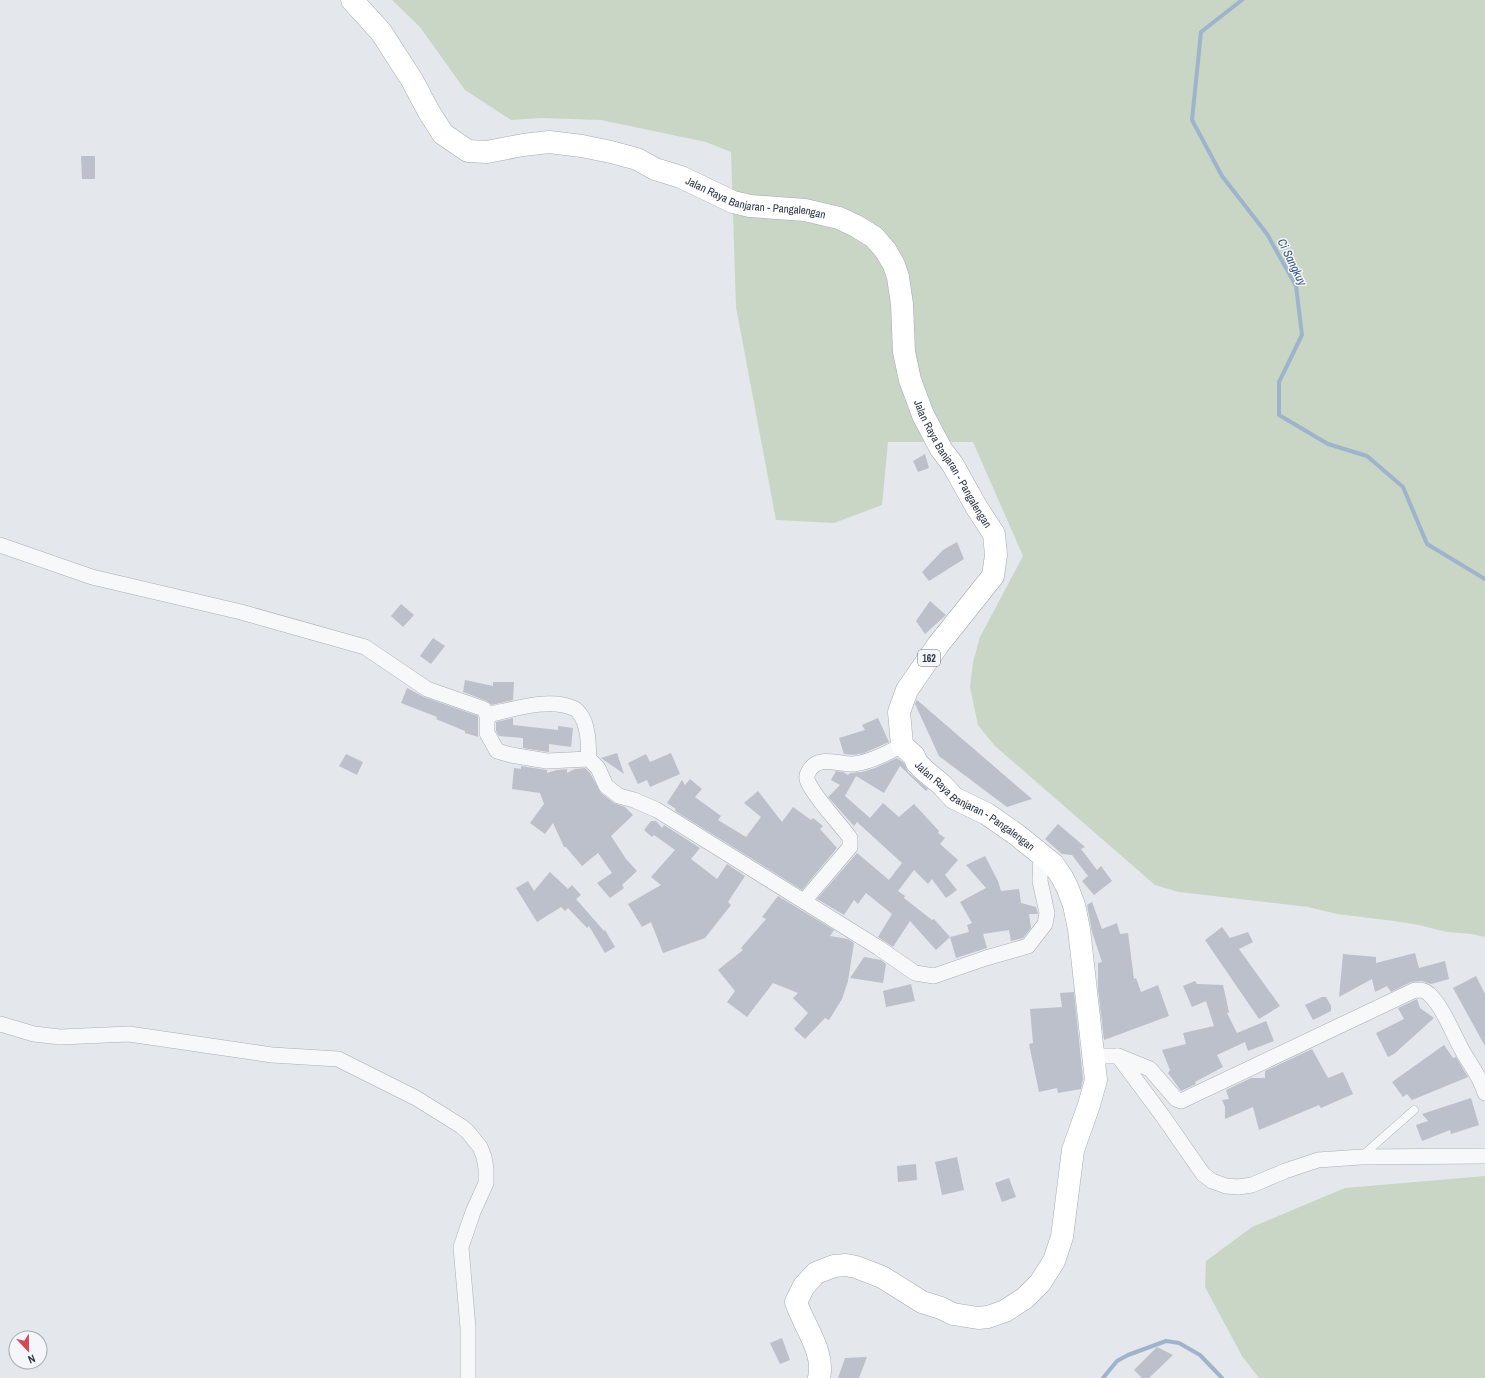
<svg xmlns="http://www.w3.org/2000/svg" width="1485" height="1378" font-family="'Archivo Narrow',sans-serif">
<rect width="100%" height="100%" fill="#e4e7ec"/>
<g fill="#c9d6c5">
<polygon points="392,0 1485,0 1485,937 1472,934 1447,932 1419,925 1394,921 1337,914 1308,907 1179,892 1155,885 995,746 978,725 970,687 973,662 980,637 1023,556 973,442 888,442 882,505 834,523 776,520 736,307 731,152 706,142 601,120 541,118 511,120 465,90 420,27"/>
<polygon points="1485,1176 1485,1378 1259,1378 1242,1356 1205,1287 1206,1261 1252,1227 1345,1188"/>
</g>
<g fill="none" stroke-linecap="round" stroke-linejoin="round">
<g stroke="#9fb4cc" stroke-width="4">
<polyline points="1242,0 1201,32 1192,120 1222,176 1267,234 1296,286 1302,335 1279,382 1279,415 1328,444 1367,456 1403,487 1427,544 1485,579"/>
<polyline points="1103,1378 1117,1361 1128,1355 1166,1341 1179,1343 1200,1355 1222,1378"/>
</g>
</g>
<g fill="#bbc0ca">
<polygon points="81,156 95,156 95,179 82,179"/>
<polygon points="925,454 929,468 918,472 913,461"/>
<polygon points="957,542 964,559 929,581 922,572 943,550"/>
<polygon points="930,601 946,615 925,634 916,621"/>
<polygon points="401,604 414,615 403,627 391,616"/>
<polygon points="433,638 445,646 431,664 420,656"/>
<polygon points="465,680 493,686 493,682 514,682 513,700 492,705 487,701 463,692"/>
<polygon points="407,688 424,697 478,716 478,737 465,733 465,731 436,719 437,717 401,703"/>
<polygon points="917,700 1032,799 1007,807 939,756 915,704"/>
<polygon points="513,718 513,725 558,730 558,726 573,728 571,747 549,744 549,752 548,752 523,748 523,738 499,736 496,731 496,722"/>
<polygon points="878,718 889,742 864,753 853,755 844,754 839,738 865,730 862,725"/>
<polygon points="617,753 624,774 601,758"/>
<polygon points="671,753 680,774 650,787 647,780 638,784 628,763 646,754 650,762"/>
<polygon points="346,754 363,762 357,775 339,766"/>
<polygon points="897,758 904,763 908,772 928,789 926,791 900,766 884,793 856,776 845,796 870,818 883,803 899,817 914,804 939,831 938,833 945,838 940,844 958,860 945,875 957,890 946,898 932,879 928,884 914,870 898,891 905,896 904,898 932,920 934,919 950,937 936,950 910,921 893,947 878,937 892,914 866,893 858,904 854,900 844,915 817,899 857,853 889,880 902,863 857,822 854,826 828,797 840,785 831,780 836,771 843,772 848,775 850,773 862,772 875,768"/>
<polygon points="521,766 547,770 547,773 557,770 567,769 567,773 575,769 585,768 590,773 601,793 614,803 625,807 633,815 611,836 626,859 637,871 622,885 624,888 610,898 597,883 612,873 598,853 582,866 566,847 564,847 553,823 545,834 530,823 544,804 540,793 512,789 514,768 521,769"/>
<polygon points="690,779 702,789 695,797 721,816 718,820 746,837 761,817 744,803 758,791 782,822 793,807 811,820 813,818 823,826 820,829 837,848 802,890 675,811 676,809 667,803 682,780 685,785"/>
<polygon points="651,821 656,821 662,828 664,825 700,848 691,859 717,879 727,864 745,876 728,902 731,905 705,938 663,953 651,922 642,927 628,904 661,885 651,877 675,850 654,835 652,837 644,830"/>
<polygon points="1058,824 1085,847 1081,849 1097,870 1101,866 1112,881 1094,895 1082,881 1088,876 1072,855 1062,854 1045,839"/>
<polygon points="985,856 998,881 1001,891 1019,889 1021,903 1036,907 1038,914 1029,914 1031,928 1023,938 1011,941 1009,930 983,934 987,948 956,958 950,937 969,932 967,925 972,923 960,902 986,888 966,865"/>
<polygon points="550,872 568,889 572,885 581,895 576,899 604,931 605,930 615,947 605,953 589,926 587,928 568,908 565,911 561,907 537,922 516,888 528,881 534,891"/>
<polygon points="778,896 834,930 830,936 848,939 854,943 848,981 842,999 829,1020 825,1018 805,1039 794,1029 808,1013 793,998 798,993 773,983 747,1017 727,1002 735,991 718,970 743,950 741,948 766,919 762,917"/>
<polygon points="1092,902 1102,929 1117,923 1120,934 1128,933 1134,979 1136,978 1141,992 1158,985 1169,1016 1104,1040 1098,989 1098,963 1102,962 1092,932 1087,905"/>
<polygon points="1222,927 1230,938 1248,932 1253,942 1239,949 1280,1006 1259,1019 1205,940"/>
<polygon points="1415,953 1419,968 1445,961 1449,979 1431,984 1422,981 1411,982 1391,992 1387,986 1375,992 1372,979 1339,997 1343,954 1376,957 1376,963"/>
<polygon points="864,957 881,960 886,964 883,983 850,978"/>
<polygon points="1476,976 1485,994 1485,1046 1453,988"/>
<polygon points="1195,981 1197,984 1223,985 1229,1012 1227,1013 1237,1033 1266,1021 1274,1041 1248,1051 1245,1042 1217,1055 1223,1067 1195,1082 1196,1084 1181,1091 1168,1073 1170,1070 1162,1050 1186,1044 1183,1033 1214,1026 1206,1001 1192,1007 1183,986"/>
<polygon points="911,984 915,1001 886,1007 883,991"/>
<polygon points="1074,992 1083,1079 1081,1089 1058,1093 1057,1088 1039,1092 1029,1044 1033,1043 1030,1009 1062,1007 1060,993"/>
<polygon points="1322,997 1326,997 1331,1006 1331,1011 1313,1020 1305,1005"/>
<polygon points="1417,999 1420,1008 1434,1018 1394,1054 1388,1057 1376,1033 1404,1019 1398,1008"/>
<polygon points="1444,1045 1453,1058 1456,1057 1468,1077 1412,1100 1407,1094 1403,1097 1392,1082"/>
<polygon points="1312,1049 1328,1078 1343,1072 1353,1094 1321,1108 1319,1105 1259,1130 1253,1107 1225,1119 1225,1107 1222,1100 1229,1099 1226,1090 1251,1078 1265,1078 1265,1071"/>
<polygon points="1471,1098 1479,1125 1451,1134 1450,1130 1422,1141 1416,1125 1428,1121 1422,1114"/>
<polygon points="957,1157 964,1190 942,1195 935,1162"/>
<polygon points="916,1164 917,1180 898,1182 897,1166"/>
<polygon points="1009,1178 1016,1197 1002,1202 995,1183"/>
<polygon points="782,1338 790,1360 780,1364 770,1343"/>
<polygon points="1157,1347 1173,1355 1149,1378 1142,1378 1134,1370"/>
<polygon points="867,1357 859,1378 838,1378 845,1358"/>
</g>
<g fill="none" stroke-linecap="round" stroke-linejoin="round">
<g stroke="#a9aeb7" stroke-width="9">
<polyline id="service" points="1362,1156 1414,1110"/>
</g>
<g stroke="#a9aeb7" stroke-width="16">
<g id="minor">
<polyline points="0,545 92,577 241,612 365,647 427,689 484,709 487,715 487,733 497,751 511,755 547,761 589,759 598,768 606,786 619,796 634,800 657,810 879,948 915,973 934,976 986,958 1028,946 1045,924 1047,913 1040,881 1041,853"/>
<path d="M487 715C511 710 549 697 573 708 579 710 585 721 586 728 589 737 588 749 589 759"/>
<path d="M804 901 850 847V838C838 821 817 801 808 782 806 778 807 774 809 771 818 754 839 765 854 764 870 762 888 753 902 745"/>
<polyline points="0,1024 34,1034 60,1037 129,1034 272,1055 338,1059 416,1098 461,1126 468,1132 480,1147 484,1157 486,1169 486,1183 473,1212 461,1247 468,1328 468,1378"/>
<polyline points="1093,1056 1118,1056 1162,1115 1203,1174 1212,1181 1226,1186 1238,1187 1252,1185 1285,1171 1318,1160 1361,1157 1485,1156"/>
<path d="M1118 1056 1150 1069 1176 1099 1181 1101 1415 990C1421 990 1425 990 1429 994 1443 1007 1452 1032 1462 1050 1470 1065 1480 1076 1485 1093"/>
</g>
</g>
<g stroke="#a3abb8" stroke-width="23">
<g id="primary">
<path id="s1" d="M352 0 381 32 412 80 429 112 443 134 468 151 487 152 523 145 549 142 582 146 611 152 637 159 655 169 681 177 733 202 750 206 805 210 839 218 856 226 874 237 886 251 894 265 898 277 902 304 904 352 910 380 923 415 941 449 953 465 977 508 994 534 996 555 993 576 938 645 907 690 899 712 902 745 914 756 917 763 925 771 941 784 954 798 987 814 1017 835 1053 864 1062 877 1068 889 1074 905 1079 929 1096 1080 1089 1105 1073 1150 1062 1237 1054 1261 1040 1283 1025 1298 1005 1311 988 1317 978 1318 953 1314 941 1308 922 1302 882 1277 856 1267 846 1265 834 1266 816 1273 804 1286 796 1302C804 1327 825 1351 819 1378"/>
</g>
</g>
<use href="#service" stroke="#f7f8fa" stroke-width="8"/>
<use href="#minor" stroke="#f7f8fa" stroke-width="15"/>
<use href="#primary" stroke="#fff" stroke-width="22"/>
</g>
<g text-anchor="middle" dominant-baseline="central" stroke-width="3" stroke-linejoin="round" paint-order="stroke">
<rect fill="#f4f6f9" stroke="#676e7b" stroke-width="1" x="918" y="650" width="22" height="16" rx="3"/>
<g font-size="10" font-weight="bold" fill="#2b3445">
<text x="929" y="658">162</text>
</g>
<g font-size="11" fill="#2b3445" stroke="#f4f6f9">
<text stroke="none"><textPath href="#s1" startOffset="491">Jalan Raya Banjaran - Pangalengan</textPath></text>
<text stroke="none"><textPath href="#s1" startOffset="863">Jalan Raya Banjaran - Pangalengan</textPath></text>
<text stroke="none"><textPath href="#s1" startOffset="1283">Jalan Raya Banjaran - Pangalengan</textPath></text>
</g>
<g font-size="12" font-style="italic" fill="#34527a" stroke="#f4f6f9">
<text transform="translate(1292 262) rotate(64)">Ci Sangkuy</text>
</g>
</g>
<g transform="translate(28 1350) rotate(158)"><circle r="19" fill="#f4f6f9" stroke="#a4a8b1"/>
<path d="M0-3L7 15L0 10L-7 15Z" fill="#d1495b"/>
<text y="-6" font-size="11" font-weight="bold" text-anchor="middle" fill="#2b3445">N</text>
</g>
</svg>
